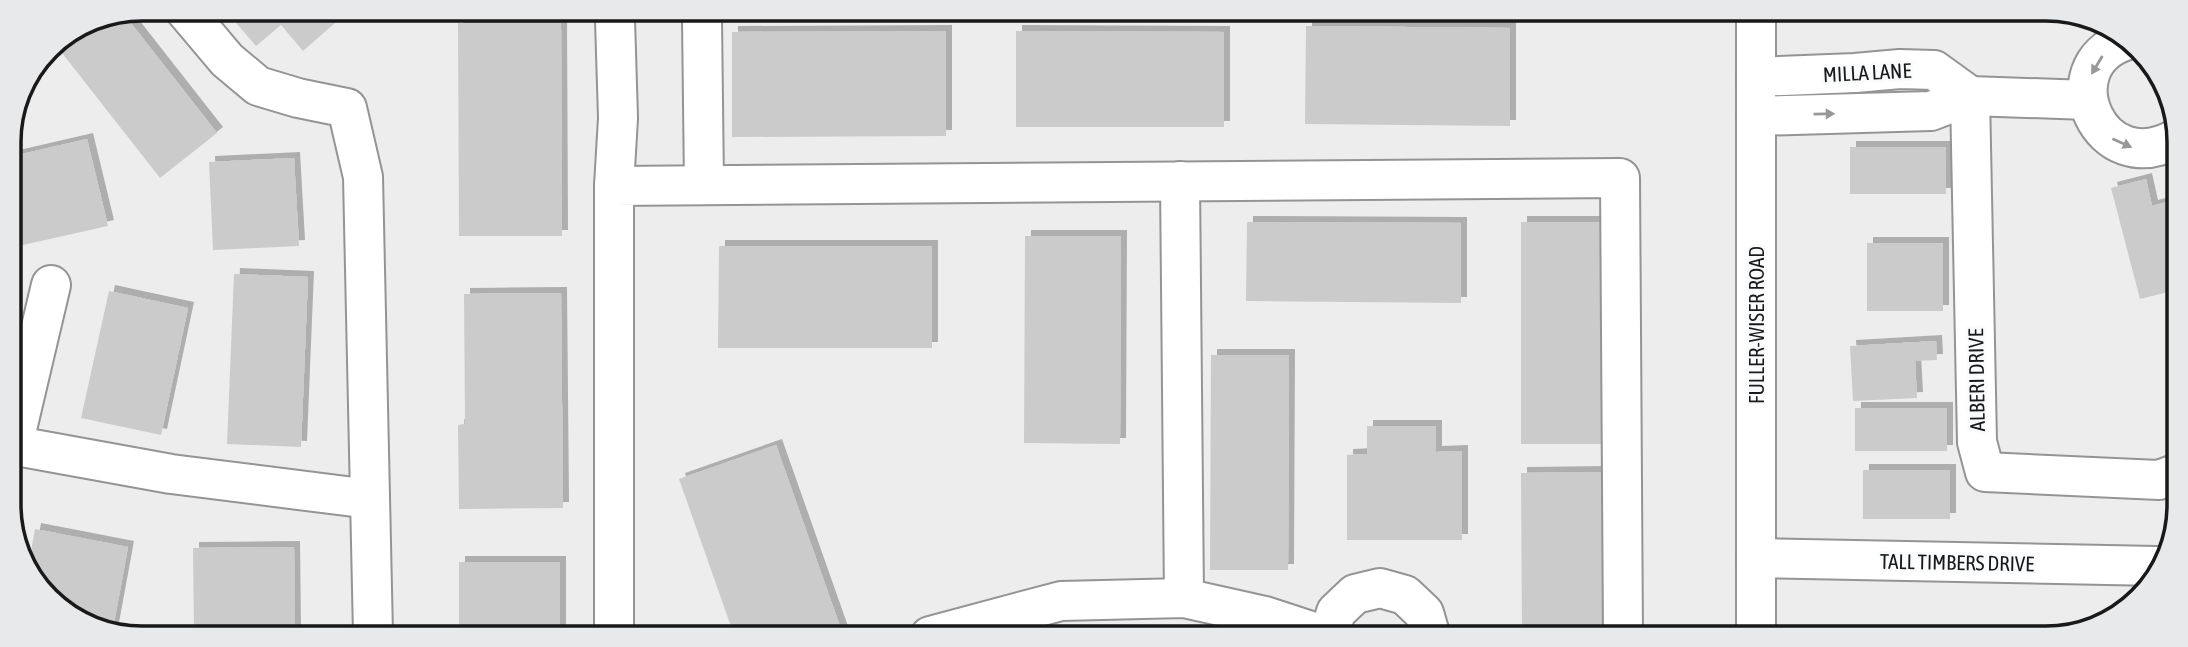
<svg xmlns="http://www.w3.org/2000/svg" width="2188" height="647" font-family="'Asap Condensed',sans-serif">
<defs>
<filter id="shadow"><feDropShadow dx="6" dy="-6" stdDeviation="0" flood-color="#0004"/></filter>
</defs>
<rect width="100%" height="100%" fill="#ededee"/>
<g fill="#cccbcc" filter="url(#shadow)">
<polygon points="224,9 351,9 303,51 281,25 256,46"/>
<polygon points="123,13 217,133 160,178 55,44 91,19"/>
<rect x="2020" y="13" width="57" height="6"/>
<polygon points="458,23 561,23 562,236 459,236"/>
<polygon points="1306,26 1510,28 1510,126 1305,124"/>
<polygon points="946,31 946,136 732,137 732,32"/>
<polygon points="1016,31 1224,32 1224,127 1016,127"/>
<polygon points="87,139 108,226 14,247 10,228 9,157"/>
<rect x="1850" y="147" width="96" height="47"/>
<polygon points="294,158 299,246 213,250 209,162"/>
<polygon points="2146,179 2152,206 2174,200 2176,210 2176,290 2140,299 2111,188"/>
<polygon points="1247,222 1461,223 1461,303 1246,301"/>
<rect x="1521" y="222" width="81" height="222"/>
<polygon points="1025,236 1121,236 1120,444 1024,443"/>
<rect x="1867" y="243" width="76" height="68"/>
<polygon points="719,246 932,246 932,348 718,348"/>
<polygon points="234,274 308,277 301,447 227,444"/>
<polygon points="109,291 188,308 161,435 81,418"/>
<polygon points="561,293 563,508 459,509 458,425 465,424 464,294"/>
<polygon points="1936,341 1937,360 1915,361 1917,398 1853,401 1850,346"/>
<polygon points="1211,355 1289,355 1288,570 1210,570"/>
<rect x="1855" y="408" width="92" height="43"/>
<polygon points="1367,426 1436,426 1436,452 1462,451 1462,540 1347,540 1347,455 1367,454"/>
<polygon points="776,445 843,635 734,635 679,479"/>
<rect x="1863" y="470" width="87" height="49"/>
<polygon points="1601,472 1602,637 1522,637 1521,473"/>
<polygon points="35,529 128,547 112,634 108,634 47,599 29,563"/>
<polygon points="294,547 295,634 194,634 193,548"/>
<rect x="459" y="562" width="101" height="73"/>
</g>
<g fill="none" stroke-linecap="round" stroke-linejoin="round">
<g stroke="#949495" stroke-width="42">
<g id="minor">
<polyline points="184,9 227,60 258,86 298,98 347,108 363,177 373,634"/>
<polyline points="1756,12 1756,637"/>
<polyline points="702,19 704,185"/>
<path d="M2125 41C2050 66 2099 183 2177 138"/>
<polyline points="1756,77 1855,73 1900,69 1934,70 1970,96"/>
<polyline points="1970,96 1977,442 1985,472 2159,480 2175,474"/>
<polyline points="1756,116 1931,111 1970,96 2088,100"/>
<polyline points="1180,181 1184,598"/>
<polyline points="614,186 618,118 615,20"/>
<polyline points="11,445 171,474 370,499"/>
<polyline points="13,446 51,285"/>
<polyline points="1756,558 2157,566"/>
<polyline points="614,635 614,186 1620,178 1623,637"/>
<polyline points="930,636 1061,601 1184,598 1265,616 1326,636"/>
<polyline points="1329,636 1336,612 1355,594 1380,588 1405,595 1424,613 1431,637"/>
</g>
</g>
<use href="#minor" stroke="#fff" stroke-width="38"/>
</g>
<defs><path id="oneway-solid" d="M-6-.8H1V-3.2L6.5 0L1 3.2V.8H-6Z" transform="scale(1.75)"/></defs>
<g fill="#989898">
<use href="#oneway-solid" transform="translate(2097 65) rotate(121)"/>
<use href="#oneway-solid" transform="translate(1824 114) rotate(-1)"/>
<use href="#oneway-solid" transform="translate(2122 143) rotate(24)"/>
</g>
<g text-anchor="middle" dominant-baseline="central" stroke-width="6" stroke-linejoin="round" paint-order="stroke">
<g font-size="21" fill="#19191a" stroke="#fafbfc">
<text transform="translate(1867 72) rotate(-3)">MILLA LANE</text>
<text transform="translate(1756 325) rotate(-90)">FULLER-WISER ROAD</text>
<text transform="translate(1976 380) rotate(-91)">ALBERI DRIVE</text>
<text transform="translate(1957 562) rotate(1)">TALL TIMBERS DRIVE</text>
</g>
</g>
<path d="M0 0H2188V647H0ZM142 21H2046A121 121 0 0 1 2167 142V505A121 121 0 0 1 2046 626H142A121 121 0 0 1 21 505V142A121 121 0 0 1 142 21Z" fill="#e8e9ea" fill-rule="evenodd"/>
<path fill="none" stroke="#19191a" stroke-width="3.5" d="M142 21H2046A121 121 0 0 1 2167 142V505A121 121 0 0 1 2046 626H142A121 121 0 0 1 21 505V142A121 121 0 0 1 142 21Z"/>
</svg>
